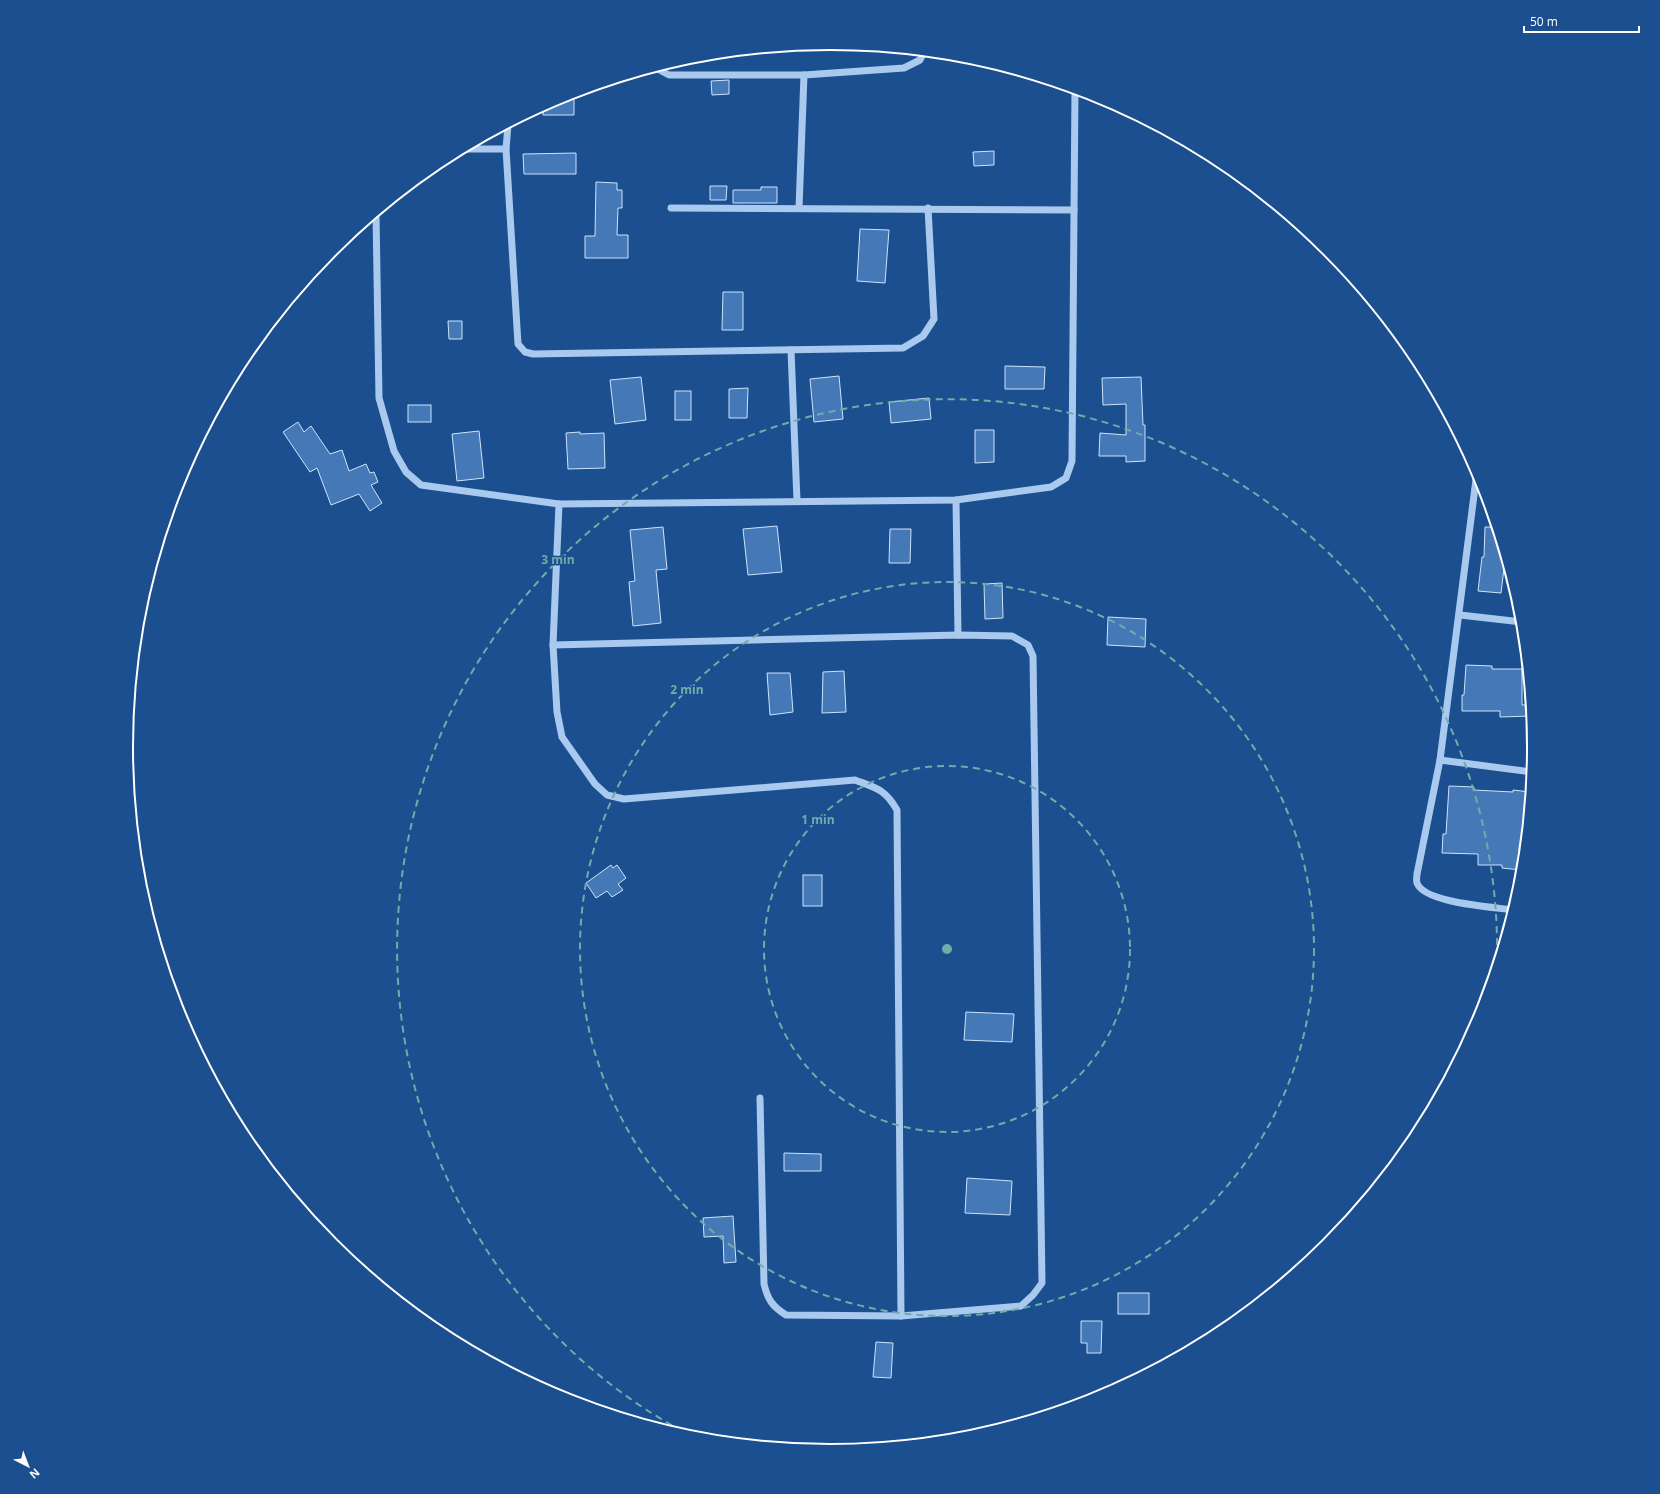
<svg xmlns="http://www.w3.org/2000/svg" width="1660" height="1494" font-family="'Open Sans',sans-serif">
<rect width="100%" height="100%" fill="#1b4f8f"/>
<g fill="#4478b7" stroke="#cfe3fa">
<polygon points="729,80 729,94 712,95 711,81"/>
<polygon points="574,93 574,115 543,115 543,106 561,96"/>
<polygon points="994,151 994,165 974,166 973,152"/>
<polygon points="576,153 576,174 524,174 523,154"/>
<polygon points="596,182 617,183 617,190 622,190 622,208 618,208 617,235 628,235 628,258 585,258 585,236 595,236"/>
<polygon points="710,186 727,186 726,200 710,200"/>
<polygon points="761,187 777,187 777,203 733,203 733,190 761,190"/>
<polygon points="860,229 889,230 885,283 857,281"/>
<polygon points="723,292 743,292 743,330 722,330"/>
<polygon points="448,321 462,321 462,339 449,339"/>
<polygon points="1005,366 1045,367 1044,389 1005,389"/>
<polygon points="839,376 843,419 814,422 810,379"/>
<polygon points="641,377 646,420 615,424 610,380"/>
<polygon points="1141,377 1143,425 1145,425 1145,461 1126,462 1126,456 1099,456 1100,433 1126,435 1126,404 1103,405 1102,378"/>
<polygon points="748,388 747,418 729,418 729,389"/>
<rect x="675" y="391" width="16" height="29"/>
<polygon points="929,398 931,419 891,423 889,402"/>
<rect x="408" y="405" width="23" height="17"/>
<polygon points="298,422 304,432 311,426 330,454 342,450 349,471 366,464 370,473 374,472 378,482 371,485 382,503 370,511 359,494 331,505 317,468 310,472 283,432"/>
<polygon points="975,430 994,430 994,462 975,463"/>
<polygon points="479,431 484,478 457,481 452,434"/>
<polygon points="580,432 580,434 604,433 605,468 568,469 566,433"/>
<polygon points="777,526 782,572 748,575 743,529"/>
<polygon points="663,527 667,569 656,570 661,623 633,626 629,582 635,581 630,530"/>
<polygon points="1485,527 1496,527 1505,560 1501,593 1478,591 1482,557 1484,557"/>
<polygon points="890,529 911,529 910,563 889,563"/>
<polygon points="1002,583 1003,618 985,619 984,584"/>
<polygon points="1108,617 1146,619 1145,647 1107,645"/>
<polygon points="1466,665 1492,666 1492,669 1522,669 1522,705 1530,705 1531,716 1500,717 1500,711 1462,711 1462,695 1464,695"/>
<polygon points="844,671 846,712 822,713 823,672"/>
<polygon points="767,673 790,673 793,712 770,715"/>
<polygon points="1449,786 1474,787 1474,790 1513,792 1513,790 1530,792 1523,842 1524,842 1521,870 1502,868 1502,865 1478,865 1478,854 1442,853 1443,834 1446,834"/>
<polygon points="611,865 613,868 617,865 626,878 618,884 623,890 612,897 607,891 596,898 586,883"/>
<rect x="803" y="875" width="19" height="31"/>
<polygon points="966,1012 1014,1014 1012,1042 964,1040"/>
<polygon points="784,1153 821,1154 821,1171 784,1171"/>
<polygon points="967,1178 1012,1181 1010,1215 965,1213"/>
<polygon points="733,1216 736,1262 724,1263 723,1236 704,1237 703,1218"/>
<rect x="1118" y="1293" width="31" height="21"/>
<polygon points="1081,1321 1102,1321 1101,1353 1087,1353 1087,1343 1081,1343"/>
<polygon points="876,1342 893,1343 891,1378 873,1377"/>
</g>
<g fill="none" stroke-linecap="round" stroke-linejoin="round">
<g stroke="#a9c9ee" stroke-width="7">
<polyline points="656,68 669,75 804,75 904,68 920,60 924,52"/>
<polyline points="508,125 506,149 518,344 525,352 533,354 903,348 923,336 934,319 928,208"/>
<polyline points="463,149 506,149"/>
<polyline points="671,208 1074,210"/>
<polyline points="799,208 804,75"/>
<polyline points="376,214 379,398 394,451 406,472 421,485 559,504 956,500 1051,487 1066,478 1072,461 1075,89"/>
<polyline points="791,350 797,501"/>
<path d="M1477 472 1440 760 1417 874C1417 876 1416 880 1417 883 1424 903 1493 907 1513 910"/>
<polyline points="1475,489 1484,490"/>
<polyline points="956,500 958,635"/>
<path d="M559 504 553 645 557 712 562 737 595 784 607 795 624 799 855 780C876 788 885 789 897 810L901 1316"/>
<polyline points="1460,615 1522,622"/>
<path d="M553 645 958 635 1012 636 1028 645 1033 656 1042 1283 1033 1295 1021 1306 901 1316 786 1315C772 1306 768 1300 764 1284L760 1098"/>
<polyline points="1440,760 1532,772"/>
</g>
</g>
<g fill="none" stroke="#6fada8" stroke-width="2" stroke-dasharray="7 5">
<circle cx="947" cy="949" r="183"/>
<circle cx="947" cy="949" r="367"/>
<path d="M693 1437A550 550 0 1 1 1497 959"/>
</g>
<path d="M0 0H1660V1494H0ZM133 747a697 697 0 1 1 1394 0a697 697 0 1 1-1394 0Z" fill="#1b4f8f" fill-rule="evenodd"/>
<path fill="none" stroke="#fff" stroke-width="2" d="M133 747a697 697 0 1 1 1394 0a697 697 0 1 1-1394 0Z"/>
<circle cx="947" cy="949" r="6" fill="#6fada8" stroke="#1b4f8f" stroke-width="2"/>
<g font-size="12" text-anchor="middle" font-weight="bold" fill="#6fada8" stroke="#1b4f8f" stroke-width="3" stroke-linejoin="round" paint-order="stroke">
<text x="558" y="564">3 min</text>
<text x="687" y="694">2 min</text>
<text x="818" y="824">1 min</text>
</g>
<g transform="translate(28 1466) rotate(138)" stroke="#1b4f8f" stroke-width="3" paint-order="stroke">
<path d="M0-3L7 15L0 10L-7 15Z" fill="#ffffff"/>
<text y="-6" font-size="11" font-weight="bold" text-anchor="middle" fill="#ffffff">N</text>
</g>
<path d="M1524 26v6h115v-6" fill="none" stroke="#ffffff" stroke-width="2"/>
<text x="1530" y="26" font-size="12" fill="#ffffff" stroke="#1b4f8f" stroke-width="3" paint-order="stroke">50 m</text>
</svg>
